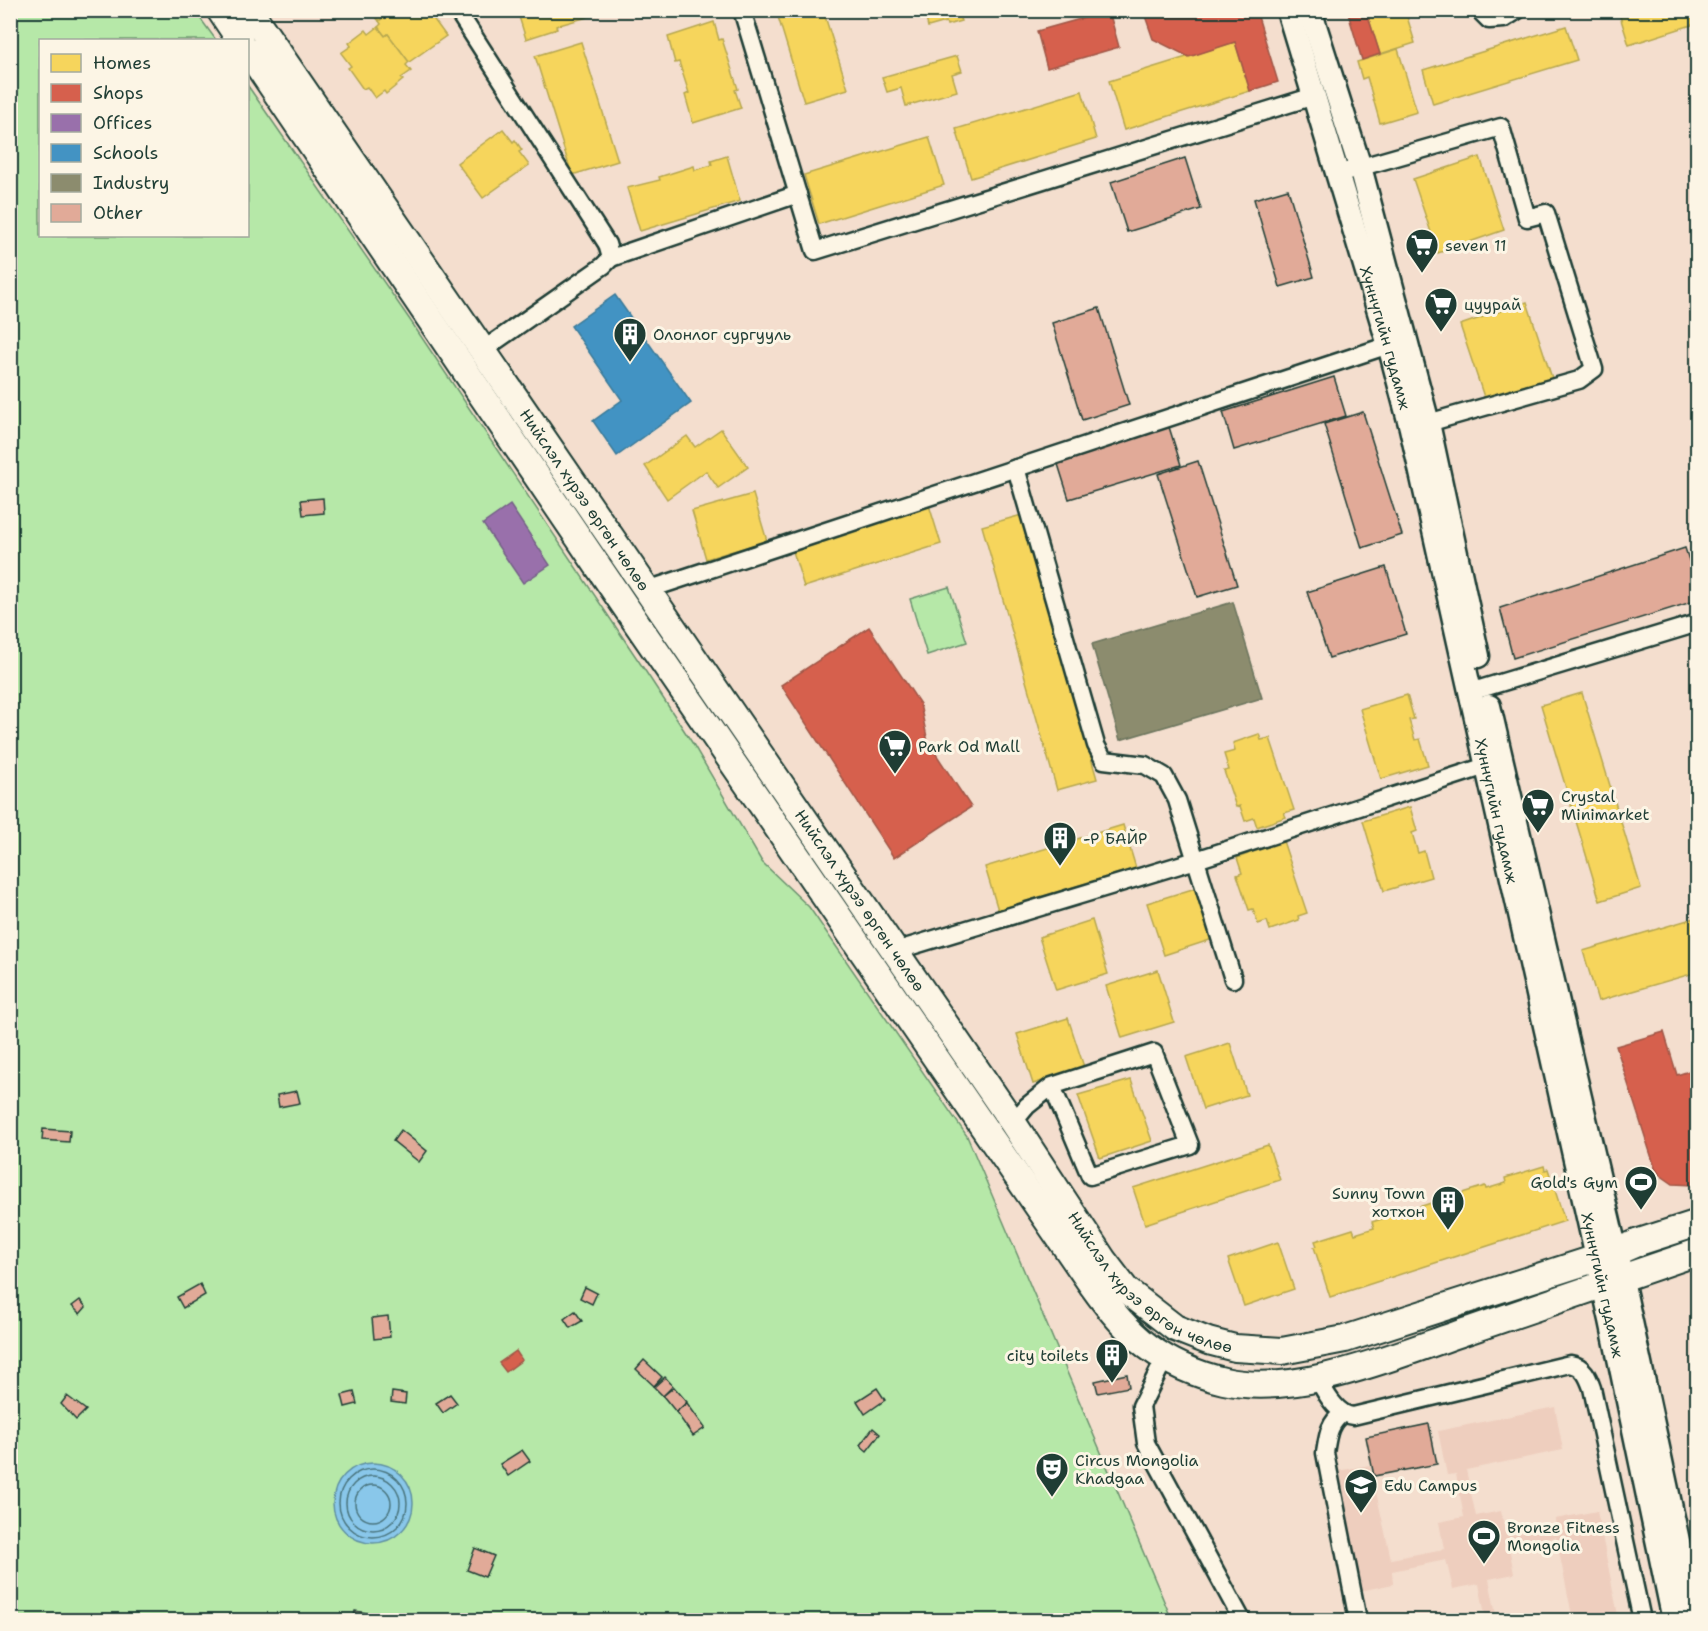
<svg xmlns="http://www.w3.org/2000/svg" width="1708" height="1631" font-family="'Shantell Sans',sans-serif">
<rect width="100%" height="100%" fill="#f4dece"/>
<filter id="ink" filterUnits="userSpaceOnUse"><feTurbulence type="fractalNoise" baseFrequency=".0167" numOctaves="2"/><feDisplacementMap in="SourceGraphic" scale="12" xChannelSelector="R" yChannelSelector="G"/><feConvolveMatrix kernelMatrix="1 2 1 2 8 2 1 2 1" color-interpolation-filters="sRGB"/></filter>
<g filter="url(#ink)">
<polygon fill="#eecebe" points="1555,1407 1563,1450 1466,1470 1476,1516 1501,1511 1506,1536 1556,1526 1555,1519 1597,1511 1619,1620 1573,1620 1556,1537 1509,1547 1514,1574 1489,1579 1497,1620 1486,1620 1479,1584 1453,1589 1446,1560 1392,1571 1393,1584 1356,1592 1332,1472 1370,1465 1391,1559 1444,1549 1439,1522 1464,1517 1456,1474 1447,1475 1438,1431"/>
<g fill="#b6e8a8" stroke="#6a926e" stroke-width="1.5">
<polygon points="11,11 195,11 216,40 40,40 40,236 248,236 248,86 410,320 644,669 693,744 762,862 809,907 967,1136 1172,1620 11,1620"/>
<polygon points="949,587 967,642 927,655 910,599"/>
</g>
<circle fill="#89c7ea" stroke="#5f90a1" stroke-width="1.5" cx="373" cy="1503" r="40"/>
<g fill="#f6d55c" stroke="#b6a750" stroke-width="1.5">
<polygon points="370,10 398,10 389,17 387,15 379,21"/>
<polygon points="398,10 427,10 446,36 409,62 388,34 385,36 378,27 381,24 379,21 387,15 389,17"/>
<polygon points="517,10 604,10 605,12 556,26 557,29 526,39"/>
<polygon points="776,10 823,10 848,89 804,102"/>
<polygon points="924,10 977,10 977,11 959,16 961,21 947,25 946,22 928,27"/>
<polygon points="1366,10 1405,10 1415,43 1380,54"/>
<polygon points="1618,10 1698,10 1698,23 1629,45"/>
<polygon points="714,22 719,40 722,39 738,89 735,90 741,108 693,123 685,95 689,93 679,62 675,63 668,37"/>
<polygon points="1566,26 1577,60 1433,104 1423,70"/>
<polygon points="378,27 385,36 388,34 409,62 406,65 411,71 401,78 403,80 386,94 384,91 375,98 367,87 363,89 348,68 351,66 341,53 351,46 349,43 366,30 369,34"/>
<polygon points="581,42 618,161 572,175 535,56"/>
<polygon points="1235,42 1250,91 1124,130 1109,81"/>
<polygon points="1398,49 1417,112 1380,123 1367,77 1362,79 1357,62"/>
<polygon points="957,56 962,71 952,74 957,91 906,106 901,88 887,92 882,77"/>
<polygon points="1082,91 1096,139 971,178 956,129"/>
<polygon points="503,129 513,142 515,140 522,150 519,152 529,165 483,198 457,163"/>
<polygon points="929,137 944,185 819,224 804,175"/>
<polygon points="727,156 740,201 640,231 627,188 660,180 659,177 694,166 695,170 712,165 711,161"/>
<polygon points="1480,157 1504,230 1438,253 1413,179"/>
<polygon points="1527,302 1553,381 1486,403 1460,325"/>
<polygon points="721,429 748,467 718,488 706,471 667,499 645,466 687,436 695,447"/>
<polygon points="753,494 767,541 706,559 692,511"/>
<polygon points="929,505 941,544 804,587 792,548"/>
<polygon points="1022,515 1097,779 1057,790 982,526"/>
<polygon points="1582,693 1641,888 1600,901 1541,705"/>
<polygon points="1407,695 1414,719 1409,720 1415,740 1420,739 1428,765 1381,779 1360,709"/>
<polygon points="1259,734 1261,740 1270,738 1294,810 1284,813 1286,817 1257,827 1254,818 1245,821 1240,806 1236,807 1224,771 1229,770 1224,754 1235,751 1233,743"/>
<polygon points="1410,807 1417,831 1412,833 1418,853 1424,851 1431,877 1384,891 1363,821"/>
<polygon points="1123,825 1136,868 998,910 985,867"/>
<polygon points="1272,837 1274,844 1283,841 1307,913 1298,916 1299,920 1270,930 1267,921 1258,924 1253,909 1249,910 1237,875 1242,873 1237,858 1248,854 1246,846"/>
<polygon points="1199,887 1216,938 1164,955 1147,903"/>
<polygon points="1698,917 1698,972 1598,1001 1583,951"/>
<polygon points="1092,920 1108,974 1056,990 1039,937"/>
<polygon points="1158,970 1174,1022 1122,1038 1106,986"/>
<polygon points="1068,1018 1084,1067 1033,1084 1017,1034"/>
<polygon points="1230,1043 1247,1095 1203,1109 1186,1057"/>
<polygon points="1131,1080 1152,1141 1100,1158 1078,1095"/>
<polygon points="1268,1145 1280,1180 1145,1224 1133,1188"/>
<polygon points="1544,1166 1545,1170 1548,1169 1565,1221 1330,1297 1314,1247 1317,1246 1315,1241 1353,1229 1355,1234 1374,1228 1372,1222 1431,1203 1432,1207 1450,1202 1449,1197 1485,1186 1486,1189 1506,1183 1505,1178"/>
<polygon points="1278,1242 1294,1289 1244,1306 1228,1259"/>
</g>
<g fill="#d6604d" stroke="#9f5646" stroke-width="1.5">
<polygon points="1143,10 1256,10 1278,82 1250,91 1235,42 1189,57 1153,39"/>
<polygon points="1347,10 1366,10 1380,54 1362,60"/>
<polygon points="1109,11 1119,47 1047,68 1037,31"/>
<polygon points="869,627 920,704 928,742 971,807 894,858 781,685"/>
<polygon points="1664,1032 1677,1075 1698,1068 1698,1184 1694,1185 1673,1184 1660,1175 1655,1168 1616,1046"/>
<polygon points="516,1351 522,1360 506,1372 499,1363"/>
</g>
<polygon fill="#9970ab" stroke="#746187" stroke-width="1.5" points="510,505 550,565 523,583 483,524"/>
<polygon fill="#4393c3" stroke="#387998" stroke-width="1.5" points="615,295 691,403 617,456 593,421 622,400 571,326"/>
<polygon fill="#8c8c6e" stroke="#6b745d" stroke-width="1.5" points="1233,602 1262,698 1120,740 1092,644"/>
<g fill="none" stroke-linecap="round" stroke-linejoin="round">
<g stroke="#49747d" stroke-width="1.5">
<circle cx="373" cy="1503" r="34"/>
<circle cx="373" cy="1503" r="27"/>
<circle cx="373" cy="1503" r="18"/>
</g>
</g>
<g fill="#e1aa98" stroke="#1f3d34" stroke-width="1.5">
<polygon points="1185,158 1201,209 1127,232 1111,182"/>
<polygon points="1288,189 1314,277 1280,287 1254,199"/>
<polygon points="1099,308 1129,405 1082,420 1052,323"/>
<polygon points="1334,377 1346,416 1234,450 1223,412"/>
<polygon points="1363,412 1402,535 1362,548 1324,424"/>
<polygon points="1169,427 1181,465 1069,499 1057,461"/>
<polygon points="1198,461 1237,585 1197,597 1158,474"/>
<polygon points="323,498 324,513 303,515 301,500"/>
<polygon points="1685,548 1698,588 1698,600 1513,658 1500,608"/>
<polygon points="1386,567 1406,634 1329,658 1307,592"/>
<polygon points="297,1091 300,1103 279,1107 277,1095"/>
<polygon points="43,1129 70,1131 69,1142 42,1140"/>
<polygon points="401,1130 427,1151 419,1162 393,1141"/>
<polygon points="200,1284 205,1295 183,1308 177,1297"/>
<polygon points="585,1287 597,1293 592,1304 580,1298"/>
<polygon points="80,1300 86,1307 80,1314 72,1306"/>
<polygon points="575,1311 582,1321 570,1328 564,1319"/>
<polygon points="388,1316 390,1337 374,1339 372,1318"/>
<polygon points="644,1360 662,1377 654,1386 636,1369"/>
<polygon points="1127,1374 1129,1387 1098,1393 1095,1381"/>
<polygon points="665,1377 673,1386 663,1396 654,1387"/>
<polygon points="674,1387 687,1402 676,1412 663,1396"/>
<polygon points="877,1388 885,1400 865,1414 857,1401"/>
<polygon points="354,1392 357,1404 345,1407 342,1395"/>
<polygon points="392,1392 406,1394 405,1404 391,1402"/>
<polygon points="450,1394 457,1403 443,1413 436,1403"/>
<polygon points="67,1396 86,1410 76,1420 61,1404"/>
<polygon points="687,1403 705,1428 693,1436 676,1412"/>
<polygon points="1429,1424 1437,1464 1374,1476 1366,1437"/>
<polygon points="873,1428 880,1434 867,1451 860,1445"/>
<polygon points="522,1450 530,1461 508,1476 500,1464"/>
<polygon points="475,1548 494,1556 485,1577 467,1570"/>
<polygon points="355,1611 374,1614 372,1620 353,1620"/>
</g>
<g fill="none" stroke-linecap="round" stroke-linejoin="round">
<g stroke="#1f3d34" stroke-width="21">
<g id="minor">
<polyline points="457,10 607,244 611,258 603,266 483,350"/>
<polyline points="742,10 815,251 1314,96"/>
<polyline points="1479,10 1489,20 1504,19 1518,10"/>
<polyline points="1337,174 1501,127 1527,218 1546,213 1594,369 1579,380 1428,423"/>
<polyline points="611,258 798,194"/>
<polyline points="1016,468 1096,745 1104,760 1145,765 1164,776 1177,800 1233,979"/>
<polyline points="647,590 1389,345"/>
<polyline points="1470,692 1698,623"/>
<polyline points="895,951 1196,860 1486,766"/>
<polyline points="1013,1123 1027,1106 1052,1086 1154,1053 1190,1145 1090,1176 1052,1086"/>
<polyline points="1165,1358 1141,1406 1146,1443 1242,1620"/>
<path d="M1317 1378C1325 1391 1336 1415 1353 1416L1570 1364C1584 1366 1588 1377 1592 1388L1642 1620"/>
<path d="M1343 1413C1328 1424 1328 1436 1325 1453L1358 1620"/>
</g>
</g>
<g stroke="#1f3d34" stroke-width="27">
<g id="secondary">
<path id="s1" d="M1288 10 1389 345 1411 428 1611 1320 1674 1620"/>
<polyline points="1310,10 1360,167 1428,423 1478,656"/>
<polyline points="1489,706 1616,1252 1695,1620"/>
</g>
</g>
<g stroke="#1f3d34" stroke-width="30">
<g id="primary">
<polyline points="220,10 240,40"/>
<path id="s2" d="M249 10 1013 1123 1103 1260 1126 1290 1175 1328 1208 1341 1235 1348 1282 1351 1345 1339 1616 1252 1639 1242 1698 1223"/>
<path d="M248 51 625 606 1092 1285C1128 1336 1161 1366 1224 1381 1300 1398 1398 1354 1470 1330 1546 1304 1622 1278 1698 1252"/>
</g>
</g>
<use href="#minor" stroke="#fcf5e5" stroke-width="16"/>
<use href="#secondary" stroke="#fcf5e5" stroke-width="22"/>
<use href="#primary" stroke="#fcf5e5" stroke-width="26"/>
</g>
</g>
<defs>
<g id="supermarket-pin" transform="scale(1.725)"><path d="M0 17L-7.5 6A9.5 9.5 0 1 1 7.5 6Z" fill="#1f3d34" stroke="#fcf5e5"/><path d="M-6-5.5h2.5l.6 2H6L4.5 2H-2.5L-4.4-4H-6ZM-1.5 3.2a1.3 1.3 0 1 0 .1 0ZM3 3.2a1.3 1.3 0 1 0 .1 0Z" fill="#fff"/></g>
<g id="building-pin" transform="scale(1.725)"><path d="M0 17L-7.5 6A9.5 9.5 0 1 1 7.5 6Z" fill="#1f3d34" stroke="#fcf5e5"/><path d="M-4-6H4V6H1V3H-1V6H-4ZM-2.5-4.3h1.7v1.8h-1.7ZM.8-4.3h1.7v1.8H.8ZM-2.5-1h1.7V.8h-1.7ZM.8-1h1.7V.8H.8Z" fill="#fff"/></g>
<g id="stadium-pin" transform="scale(1.725)"><path d="M0 17L-7.5 6A9.5 9.5 0 1 1 7.5 6Z" fill="#1f3d34" stroke="#fcf5e5"/><path d="M0-5a6.5 5 0 1 0 0 10a6.5 5 0 1 0 0-10ZM-3.5-1.8h7v3.6h-7Z" fill="#fff"/></g>
<g id="theatre-pin" transform="scale(1.725)"><path d="M0 17L-7.5 6A9.5 9.5 0 1 1 7.5 6Z" fill="#1f3d34" stroke="#fcf5e5"/><path d="M-5-5.5Q0-4 5-5.5V0Q5 5 0 6Q-5 5-5 0ZM-3.3-2.5H-1v1.5H-3.3ZM1-2.5H3.3v1.5H1ZM-2.8 1Q0 5.5 2.8 1Z" fill="#fff"/></g>
<g id="school-pin" transform="scale(1.725)"><path d="M0 17L-7.5 6A9.5 9.5 0 1 1 7.5 6Z" fill="#1f3d34" stroke="#fcf5e5"/><path d="M0-5L7-2L0 1L-7-2ZM-4 1L0 2.5L4 1V4Q0 6-4 4Z" fill="#fff"/></g>
</defs>
<g fill-rule="evenodd">
<use href="#supermarket-pin" x="1422" y="245"/>
<use href="#supermarket-pin" x="1441" y="304"/>
<use href="#building-pin" x="630" y="334"/>
<use href="#supermarket-pin" x="895" y="746"/>
<use href="#supermarket-pin" x="1538" y="805"/>
<use href="#building-pin" x="1060" y="838"/>
<use href="#stadium-pin" x="1641" y="1182"/>
<use href="#building-pin" x="1448" y="1202"/>
<use href="#building-pin" x="1112" y="1355"/>
<use href="#theatre-pin" x="1052" y="1469"/>
<use href="#school-pin" x="1361" y="1485"/>
<use href="#stadium-pin" x="1484" y="1536"/>
</g>
<g text-anchor="middle" dominant-baseline="central" stroke-width="6" stroke-linejoin="round" paint-order="stroke">
<g font-size="16" fill="#1f3d34" stroke="#fcf5e5" text-anchor="start">
<text x="1445" y="245">seven 11</text>
<text x="1464" y="304">цуурай</text>
<text x="653" y="334">Олонлог сургууль</text>
<text x="918" y="746">Park Od Mall</text>
<text x="1561" y="796">Crystal<tspan x="1561" dy="18">Minimarket</tspan></text>
<text x="1083" y="838">-Р БАЙР</text>
<text x="1618" y="1182" text-anchor="end">Gold's Gym</text>
<text x="1425" y="1193" text-anchor="end">Sunny Town<tspan x="1425" dy="18">хотхон</tspan></text>
<text x="1089" y="1355" text-anchor="end">city toilets</text>
<text x="1075" y="1460">Circus Mongolia<tspan x="1075" dy="18">Khadgaa</tspan></text>
<text x="1384" y="1485">Edu Campus</text>
<text x="1507" y="1527">Bronze Fitness<tspan x="1507" dy="18">Mongolia</tspan></text>
</g>
<g font-size="16" fill="#1f3d34" stroke="#fcf5e5">
<text stroke="none"><textPath href="#s1" startOffset="342">Хүннүгийн гудамж</textPath></text>
<text stroke="none"><textPath href="#s2" startOffset="594">Нийслэл хүрээ өргөн чөлөө</textPath></text>
<text stroke="none"><textPath href="#s1" startOffset="828">Хүннүгийн гудамж</textPath></text>
<text stroke="none"><textPath href="#s2" startOffset="1080">Нийслэл хүрээ өргөн чөлөө</textPath></text>
<text stroke="none"><textPath href="#s2" startOffset="1566">Нийслэл хүрээ өргөн чөлөө</textPath></text>
<text stroke="none"><textPath href="#s1" startOffset="1314">Хүннүгийн гудамж</textPath></text>
</g>
</g>
<rect width="1708" height="1631" fill="none" stroke="#fcf5e5" stroke-width="36"/>
<rect x="18" y="18" width="1672" height="1595" fill="none" stroke="#1f3d34" stroke-width="2" filter="url(#ink)"/>
<rect x="39" y="39" width="210" height="198" fill="#fcf5e5" stroke="#a4ab9e" stroke-width="1.5"/>
<rect x="51" y="54" width="30" height="18" fill="#f6d55c" stroke="#a4ab9e" stroke-width="1.5"/>
<text x="93" y="69" font-size="18" fill="#1f3d34">Homes</text>
<rect x="51" y="84" width="30" height="18" fill="#d6604d" stroke="#a4ab9e" stroke-width="1.5"/>
<text x="93" y="99" font-size="18" fill="#1f3d34">Shops</text>
<rect x="51" y="114" width="30" height="18" fill="#9970ab" stroke="#a4ab9e" stroke-width="1.5"/>
<text x="93" y="129" font-size="18" fill="#1f3d34">Offices</text>
<rect x="51" y="144" width="30" height="18" fill="#4393c3" stroke="#a4ab9e" stroke-width="1.5"/>
<text x="93" y="159" font-size="18" fill="#1f3d34">Schools</text>
<rect x="51" y="174" width="30" height="18" fill="#8c8c6e" stroke="#a4ab9e" stroke-width="1.5"/>
<text x="93" y="189" font-size="18" fill="#1f3d34">Industry</text>
<rect x="51" y="204" width="30" height="18" fill="#e1aa98" stroke="#a4ab9e" stroke-width="1.5"/>
<text x="93" y="219" font-size="18" fill="#1f3d34">Other</text>
</svg>
